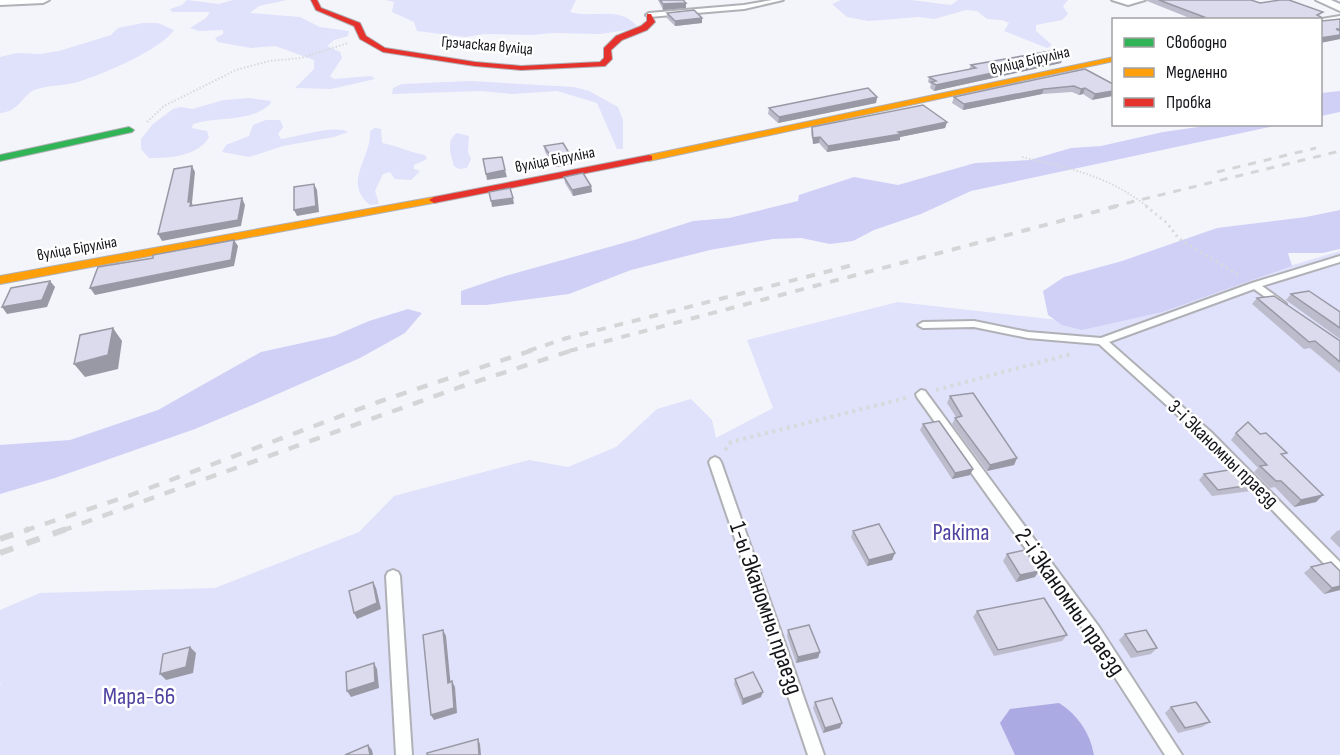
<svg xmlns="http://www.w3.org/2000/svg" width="1340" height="755" font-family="'Sofia Sans Condensed',sans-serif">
<rect width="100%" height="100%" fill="#f4f5fb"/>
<g fill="#e0e1fa">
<polygon points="187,0 219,4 233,0 287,0 259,6 250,13 300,17 320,27 349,31 348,36 334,40 327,46 340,52 342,58 330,76 334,79 371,76 375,79 331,89 295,88 314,69 314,60 275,46 251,48 218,42 215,38 223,34 223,30 199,31 190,28 206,18 210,12 172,12 170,9 182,5"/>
<path d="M386 0H576L570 12C593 19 619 5 637 26L627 30 600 34 552 33 533 35 485 34 465 37 417 31 414 22 392 12 394 2Z"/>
<polygon points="841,0 911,0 951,5 958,0 1068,0 1063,6 1068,14 1062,20 1036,25 1036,31 1052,45 1047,48 1004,31 1009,23 1002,20 987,19 977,11 966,10 934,19 919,17 869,21 847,17 832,4"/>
<path d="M143 23H158L174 30C159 51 103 74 78 82 64 86 50 85 37 89 22 93 22 111 0 113V57L17 53 40 54 59 51 111 35 118 28Z"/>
<polygon points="470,81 574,87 589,91 618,107 623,120 623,149 617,149 597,103 557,91 512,94 480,91 392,94 393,88 402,84"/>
<path d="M249 98 271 101 270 104C251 123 217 116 193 124L192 128 207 131 209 137C198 157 168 158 149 158L141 149V139L153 124 173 109 181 107 192 109 224 100Z"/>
<path d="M266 120H280L283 127 278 134 281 139C296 137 336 124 348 132L334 137 283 146 249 157 222 152 226 145 249 136 253 125Z"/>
<path d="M375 128 381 129 382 143C398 146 408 152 425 155L427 159 414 165V169L420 171 411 180 395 179 390 172 383 174 375 191 379 204 370 205C342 182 372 158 370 131Z"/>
<path d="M457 133 469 136 468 152 471 159 467 168 459 169 454 166C451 154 445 141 457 133Z"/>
<polygon points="1340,251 1340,755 0,755 0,684 2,683 0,683 0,610 40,593 215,588 359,532 394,496 529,460 568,467 616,447 657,409 691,399 712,420 716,438 773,408 747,340 898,302 1095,324"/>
</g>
<g fill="#d0d0f7">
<polygon points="1340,91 1340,112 1321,116 1321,93"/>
<polygon points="1212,125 1279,125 971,191 921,214 874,230 853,241 830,244 801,238 773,239 710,250 631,270 569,294 486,305 461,305 461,291 505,276 634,240 693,221 729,218 798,201 799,195 854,177 898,185 975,163 1030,160 1071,148 1101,146 1163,132"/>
<polygon points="1340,210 1340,249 1323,253 1288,253 1292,266 1162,312 1082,330 1062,325 1048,315 1043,291 1064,277 1122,261 1217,228 1306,217"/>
<polygon points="408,309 422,313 405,333 360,358 257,403 195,429 55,478 0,494 0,445 70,440 158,410 261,352 334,336 369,321"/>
</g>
<path fill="#acaae3" d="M1059 703C1078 715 1090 733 1094 755H1015L1000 723 1010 709Z"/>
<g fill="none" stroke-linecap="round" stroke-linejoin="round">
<g stroke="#b0b1b6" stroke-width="4">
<g id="lane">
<polygon points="772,0 783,0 744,9 649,17 646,15 649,13 744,5"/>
<polygon points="1340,256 1340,262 1262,286 1284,302 1286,304 1284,306 1278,306 1254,289 1109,342 1211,432 1340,562 1340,577 1335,575 1203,438 1099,344 1028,338 974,327 923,328 918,325 923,322 974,321 1028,332 1101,338 1252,283"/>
<polygon points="921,390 925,391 1099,627 1182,755 1165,755 1089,637 917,397 916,394"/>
<polygon points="715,457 719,459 721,462 824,755 808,755 709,462 711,459"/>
<polygon points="393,570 398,572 400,576 412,755 396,755 386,576 388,572"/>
</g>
</g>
<g stroke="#b0b1b6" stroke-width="4">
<g id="street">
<polygon points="0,0 49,0 43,3 0,5"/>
<polygon points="1112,0 1145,0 1128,5"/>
<polygon points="1316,0 1331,0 1340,4 1340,11"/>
<polygon points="1340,16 1340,22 1320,25 1320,20 1316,20"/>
</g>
</g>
<g stroke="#b0b1b6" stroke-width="2">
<polygon id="fast" points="129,127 134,130 132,132 0,161 0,155"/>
</g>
<g stroke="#b0b1b6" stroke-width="2">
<g id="slow">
<polygon points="1114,57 1114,61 649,161 644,158 649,155"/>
<polygon points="434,197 438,198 438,202 0,284 0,276"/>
</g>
</g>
<g stroke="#b0b1b6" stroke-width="2">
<g id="jam">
<polygon points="311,0 317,0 321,8 360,23 366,36 385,48 475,62 521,66 600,62 604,58 604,48 616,36 641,26 647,21 647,14 651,14 655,22 647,30 622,40 611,50 612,59 605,66 521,70 475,66 383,52 360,39 354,26 316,10"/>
<polygon points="649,155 652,156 652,160 434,203 429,200 434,197"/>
</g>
</g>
<g stroke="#d8d9db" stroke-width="2" stroke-dasharray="1.5 2" stroke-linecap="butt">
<polyline points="147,122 164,106 236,70 269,61 301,58 348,43"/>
<path d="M1022 157C1071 169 1107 175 1148 207"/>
</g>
<polyline stroke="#d8d9db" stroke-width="3" stroke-dasharray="2 4" stroke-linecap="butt" points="1146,206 1167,223 1179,239 1240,276"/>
<g stroke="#d8d9db" stroke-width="4" stroke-dasharray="3 4.5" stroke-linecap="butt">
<polyline points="936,390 1071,354"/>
<polyline points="725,450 731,442 906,398"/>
</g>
<use href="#lane" fill="#fdfefe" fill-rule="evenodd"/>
<use href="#street" fill="#fdfefe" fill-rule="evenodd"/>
<use href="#fast" fill="#30b455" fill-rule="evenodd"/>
<use href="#slow" fill="#ff9f0a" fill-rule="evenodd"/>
<use href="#jam" fill="#e5322d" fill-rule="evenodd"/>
<g stroke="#d4d5d6" stroke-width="3" stroke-dasharray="8 8" stroke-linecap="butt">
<polyline points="1217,172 1316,148"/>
<polyline points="1111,207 1340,151"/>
</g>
<g stroke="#d4d5d6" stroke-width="4" stroke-dasharray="9 9" stroke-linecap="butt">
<polyline points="528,351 567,338 853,265"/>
<polyline points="569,351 1117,206"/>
</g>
<g stroke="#d4d5d6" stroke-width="4.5" stroke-dasharray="11 11" stroke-linecap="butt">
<polyline points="24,531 131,495 378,402 533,350"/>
<polyline points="61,531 460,387 573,350"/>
</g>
<g stroke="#d4d5d6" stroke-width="6" stroke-dasharray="14 14" stroke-linecap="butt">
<polyline points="0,539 29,529"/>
<polyline points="0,553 66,529"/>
</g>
</g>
<g fill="#bcbccc">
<polygon points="658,0 683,0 686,3 686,8 663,10"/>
<polygon points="1147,0 1251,0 1260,3 1320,17 1322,21 1340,19 1340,39 1320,43 1320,20 1192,19 1147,1"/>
<polygon points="667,13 702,18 702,23 675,26 667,18"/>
<polygon points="1061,63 934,91 930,88 931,84 928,82 929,77 969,70 971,65"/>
<polygon points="1085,69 1113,84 1092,100 1083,94 1079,95 1072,92 1042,94 963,110 952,103 954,97"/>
<polygon points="877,97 876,103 778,123 768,114 769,108"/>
<polygon points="947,122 945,128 900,137 900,140 827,152 819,143 813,144 811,133 812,127"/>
<polygon points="544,146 573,164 555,167 545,152"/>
<polygon points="564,177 591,186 592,192 573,196 565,183"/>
<polygon points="1291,294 1340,312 1340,339 1286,300"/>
<polygon points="1257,298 1340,341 1340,373 1310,348 1304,349 1252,304"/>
<polygon points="950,396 1017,458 1014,465 987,471 952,424 956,417 947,403"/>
<polygon points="923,424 973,469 970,475 952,479 920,430"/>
<polygon points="1236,433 1283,457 1323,495 1316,502 1294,507 1275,487 1270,488 1254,472 1258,468 1231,440"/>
<polygon points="1204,474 1257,484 1251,491 1212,496 1199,480"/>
<polygon points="1340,530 1340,548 1330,538 1337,531"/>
<polygon points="853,531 895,553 892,560 867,566 851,537"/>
<polygon points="1007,554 1035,577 1016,582 1003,561"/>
<polygon points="1311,567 1340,590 1324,594 1304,573"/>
<polygon points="977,611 1067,635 1062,641 994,656 973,617"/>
<polygon points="788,630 820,652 818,658 796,663 787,636"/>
<polygon points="1125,634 1157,648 1151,654 1131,658 1119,640"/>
<polygon points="735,679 761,697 742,705 734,684"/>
<polygon points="815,702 840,728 823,733 813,708"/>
<polygon points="1171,707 1210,722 1202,727 1178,733 1165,713"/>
</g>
<g fill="#9999a6">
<polygon points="686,3 686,8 663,10 663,4"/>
<polygon points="702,18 702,23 675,26 675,21"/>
<polygon points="1340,35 1340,39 1320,43 1320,38"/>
<polygon points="1063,58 1061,63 934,91 936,85"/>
<polygon points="1085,88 1083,94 1079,95 1081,89"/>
<polygon points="1044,89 1042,94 963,110 964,104"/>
<polygon points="1113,91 1113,96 1092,100 1095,94"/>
<polygon points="877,97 876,103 778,123 779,117"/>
<polygon points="947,122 945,128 900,137 900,140 827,152 828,146"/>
<polygon points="820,137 819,143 813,144 813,138"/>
<polygon points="572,158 573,164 555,167 554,161"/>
<polygon points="192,166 195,172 192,203 194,208 193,213 188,202"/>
<polygon points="505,170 507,177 487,180 486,174"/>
<polygon points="314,184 317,190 319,212 297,216 294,210"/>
<polygon points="591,186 592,192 573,196 572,190"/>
<polygon points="242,198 245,205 241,226 162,241 158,234"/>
<polygon points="513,198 514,204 492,207 491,201"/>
<polygon points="234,240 238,246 234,266 95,295 90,288"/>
<polygon points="50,281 55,287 47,307 7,314 2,307"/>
<polygon points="113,328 122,341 118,369 85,377 74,364"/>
<polygon points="1017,458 1014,465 987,471 990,465"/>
<polygon points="973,469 970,475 952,479 955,473"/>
<polygon points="1323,495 1316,502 1294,507 1301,500"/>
<polygon points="895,553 892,560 867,566 869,560"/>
<polygon points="1039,571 1035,577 1016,582 1020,575"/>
<polygon points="373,582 376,588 381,609 357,619 354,613"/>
<polygon points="1340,586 1340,590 1324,594 1332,588"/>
<polygon points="443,630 446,636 451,688 448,683"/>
<polygon points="190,647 196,653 193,673 166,680 160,674"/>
<polygon points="820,652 818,658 796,663 798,657"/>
<polygon points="374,663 377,669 379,688 351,697 347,691"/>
<polygon points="452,681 455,687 457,713 434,720 431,715"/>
<polygon points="763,692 761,697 742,705 743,699"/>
<polygon points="842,723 840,728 823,733 825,728"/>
<polygon points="478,739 480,744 481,755 479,755"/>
<polygon points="368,745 372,750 373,755 370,755"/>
</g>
<g fill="#dbdbed" stroke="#9999a6" stroke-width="1.5">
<polygon points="660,0 683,0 686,3 663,4"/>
<polygon points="1159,0 1251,0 1260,3 1280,0 1289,0 1323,12 1317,15 1321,17 1322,21 1340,19 1340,29 1336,29 1340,31 1340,35 1320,38 1320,20 1184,20 1204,17"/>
<polygon points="694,10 702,18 675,21 667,13"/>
<polygon points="1051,51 1063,58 936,85 931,82 936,81 929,77 976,68 971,65"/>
<polygon points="1085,69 1113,84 1113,91 1095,94 1085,88 1081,89 1074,86 1044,89 964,104 954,97"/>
<polygon points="868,88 877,97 779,117 769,108"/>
<polygon points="923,105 947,122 898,132 901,134 828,146 820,137 813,138 812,127"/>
<polygon points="563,143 572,158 554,161 544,146"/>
<polygon points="502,157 505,170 486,174 483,159"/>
<polygon points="192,166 188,202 191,202 190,206 242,198 238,220 158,234 174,169"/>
<polygon points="583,173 591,186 572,190 564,177"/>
<polygon points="314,184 316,206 294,210 294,187"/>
<polygon points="510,188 513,198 491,201 489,192"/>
<polygon points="234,240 231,260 90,288 98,267 153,258 153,255"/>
<polygon points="50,281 42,300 2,307 11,288"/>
<polygon points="1309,291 1340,312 1340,328 1291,294"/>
<polygon points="1274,296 1340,341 1340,362 1315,341 1309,342 1257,298"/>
<polygon points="113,328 108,355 74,364 80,335"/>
<polygon points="973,393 1017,458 990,465 955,418 962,416 950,396"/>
<polygon points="939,421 973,469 955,473 923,424"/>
<polygon points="1248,422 1260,434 1266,433 1287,453 1281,454 1323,495 1301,500 1281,481 1276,481 1260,466 1267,465 1236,433"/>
<polygon points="1241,468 1257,484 1218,490 1204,474"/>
<polygon points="879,524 895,553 869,560 853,531"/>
<polygon points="1025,550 1039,571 1020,575 1007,554"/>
<polygon points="1331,562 1340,571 1340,586 1332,588 1311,567"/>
<polygon points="373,582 377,603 354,613 349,591"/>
<polygon points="1044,598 1067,635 998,650 977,611"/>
<polygon points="809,625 820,652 798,657 788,630"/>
<polygon points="443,630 448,683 452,681 454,708 431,715 423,635"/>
<polygon points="1146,630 1157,648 1137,652 1125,634"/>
<polygon points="190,647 186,667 160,674 163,654"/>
<polygon points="374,663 375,682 347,691 346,672"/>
<polygon points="753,672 763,692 743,699 735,679"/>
<polygon points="832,698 842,723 825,728 815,702"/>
<polygon points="1196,702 1210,722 1185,728 1171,707"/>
<polygon points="478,739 479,755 427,755 427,753"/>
<polygon points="368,745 370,755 345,755"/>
</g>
<g text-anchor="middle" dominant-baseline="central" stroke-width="5" stroke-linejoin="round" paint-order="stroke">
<g font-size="16" fill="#14151a" stroke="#fff">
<text transform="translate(487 46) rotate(5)">Грэчаская вуліца</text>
<text transform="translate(1030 61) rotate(-13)">вуліца Біруліна</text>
<text transform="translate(555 160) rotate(-11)">вуліца Біруліна</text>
<text transform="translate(77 249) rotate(-10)">вуліца Біруліна</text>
</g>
<g font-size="20" fill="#14151a" stroke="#fff">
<text transform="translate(1223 454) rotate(44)">3-і Эканомны праезд</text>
</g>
<g font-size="24" fill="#4f44a1" stroke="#fff">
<text x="961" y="532">Ракіта</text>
<text x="139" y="696">Мара-66</text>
</g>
<g font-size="24" fill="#14151a" stroke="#fff">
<text transform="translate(1070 602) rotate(55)">2-і Эканомны праезд</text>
<text transform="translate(766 608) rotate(71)">1-ы Эканомны праезд</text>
</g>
</g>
<rect x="1112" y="18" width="210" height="108" fill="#ffffff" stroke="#a1a1a3" stroke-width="1.5"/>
<rect x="1124" y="38" width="30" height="9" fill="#30b455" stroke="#a1a1a3" stroke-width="1.5"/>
<text x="1166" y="48" font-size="18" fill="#14151a">Свободно</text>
<rect x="1124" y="68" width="30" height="9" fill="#ff9f0a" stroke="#a1a1a3" stroke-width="1.5"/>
<text x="1166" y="78" font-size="18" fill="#14151a">Медленно</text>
<rect x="1124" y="98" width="30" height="9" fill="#e5322d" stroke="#a1a1a3" stroke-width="1.5"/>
<text x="1166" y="108" font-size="18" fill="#14151a">Пробка</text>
</svg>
